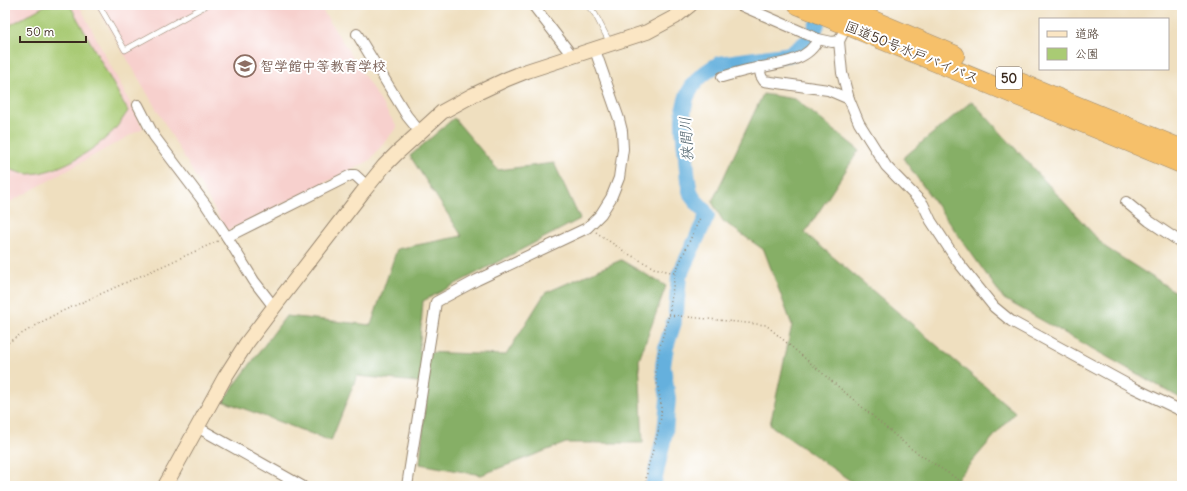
<svg xmlns="http://www.w3.org/2000/svg" width="1187" height="491" font-family="Delius,'Klee One',sans-serif">
<rect width="100%" height="100%" fill="#fff"/>
<filter id="ink" filterUnits="userSpaceOnUse"><feTurbulence type="fractalNoise" baseFrequency=".025" numOctaves="2"/><feDisplacementMap in="SourceGraphic" scale="8" xChannelSelector="R" yChannelSelector="G"/><feConvolveMatrix kernelMatrix="1 2 1 2 8 2 1 2 1" color-interpolation-filters="sRGB"/></filter>
<filter id="wash" filterUnits="userSpaceOnUse"><feTurbulence type="fractalNoise" baseFrequency=".012" numOctaves="4" result="noise"/><feDisplacementMap in="SourceGraphic" scale="16" xChannelSelector="R" yChannelSelector="G"/><feGaussianBlur stdDeviation="0.9" result="paint"/><feColorMatrix in="noise" values="0 0 0 0 0 0 0 0 0 0 0 0 0 0 0 0 0 1.4 0 .05"/><feComposite in="paint" operator="in"/></filter>
<g filter="url(#wash)">
<rect width="100%" height="100%" fill="#efdfbf"/>
<g fill="#f7d0cd">
<polygon points="5,5 79,5 143,128 5,205"/>
<polygon points="96,5 319,5 397,127 369,161 227,231"/>
</g>
<path fill="#a9cb74" stroke="#727a49" d="M46 5H70L128 111C124 117 120 123 115 129 96 150 58 173 29 174 22 174 11 170 5 167V28Z"/>
<g fill="#86af66" stroke="#606c42">
<polygon points="763,94 795,99 859,150 805,233 1015,412 951,486 858,486 770,425 792,325 764,250 723,221 712,202"/>
<polygon points="972,101 1105,247 1182,296 1182,399 1004,299 903,158"/>
<polygon points="454,118 498,170 554,163 580,219 423,301 419,352 506,355 545,293 621,260 666,286 639,360 643,443 566,443 481,475 420,464 427,383 357,376 331,441 223,401 286,316 371,325 397,249 462,236 410,156"/>
</g>
<g fill="none" stroke-linecap="round" stroke-linejoin="round">
<g stroke="#65b0dd" stroke-width="16">
<polyline points="813,34 817,24"/>
<path d="M676 312 679 276 707 216C704 207 694 202 691 194 687 183 687 169 686 157 681 116 677 86 719 64L791 54 809 40"/>
<polyline points="653,486 665,432 668,399 663,366 666,347 674,322"/>
</g>
</g>
</g>
<g filter="url(#ink)">
<g fill="none" stroke-linecap="round" stroke-linejoin="round">
<g stroke="#95846e" stroke-width="6">
<g id="lane">
<polyline points="587,5 595,14 610,43"/>
<polyline points="100,7 125,50 207,5"/>
</g>
</g>
<g stroke="#95846e" stroke-width="12">
<g id="street">
<polyline points="533,5 573,57"/>
<polyline points="740,5 818,39 832,42 839,41 847,25"/>
<polyline points="357,34 407,116 420,132"/>
<polyline points="839,41 842,73 849,99 859,123 886,166 923,204 931,221 958,262 994,307 1011,321 1134,388 1182,411"/>
<polyline points="759,67 761,76 764,81 828,90 849,99"/>
<path d="M722 77C732 74 742 71 752 69 774 64 808 63 818 39"/>
<polyline points="138,105 154,136 206,205 227,237 254,281 274,307"/>
<polyline points="1126,202 1149,221 1182,243"/>
<polyline points="227,237 351,175 355,175 368,187"/>
<polyline points="197,427 302,486"/>
<polyline points="407,486 436,302 477,280 587,228 601,214 611,198 619,178 623,149 622,131 619,119 595,50"/>
</g>
</g>
<g stroke="#95846e" stroke-width="16">
<polyline id="secondary" points="165,486 225,377 246,344 274,307 362,193 384,166 397,153 442,112 473,95 507,79 527,71 647,32 675,17 690,5"/>
</g>
<g stroke="#95846e" stroke-width="20">
<g id="highway">
<polyline points="798,5 1182,164"/>
<polyline points="837,5 955,55"/>
<polyline points="1019,82 1182,149"/>
</g>
</g>
<g stroke="#95846e" stroke-width="1.5" stroke-dasharray="1 3" stroke-linecap="butt">
<polyline points="596,232 625,252 654,268 675,273"/>
<polyline points="669,315 766,325 910,448 968,486"/>
<polyline points="5,345 16,337 54,315 218,241"/>
<polyline points="645,486 648,467 658,432 661,417 661,403 656,378 656,368 660,346 669,315 675,273 700,218"/>
</g>
<use href="#lane" stroke="#fff" stroke-width="5"/>
<use href="#street" stroke="#fff" stroke-width="10"/>
<use href="#secondary" stroke="#fbe6c4" stroke-width="14"/>
<use href="#highway" stroke="#f6c06b" stroke-width="19"/>
</g>
</g>
<defs>
<g id="school-ring" transform="scale(1.15)"><circle r="9.5" fill="#fff" stroke="#8d6e63" stroke-width="1.5"/><path d="M0-5L7-2L0 1L-7-2ZM-4 1L0 2.5L4 1V4Q0 6-4 4Z" fill="#8d6e63"/></g>
</defs>
<g fill-rule="evenodd">
<use href="#school-ring" x="245" y="66"/>
</g>
<g text-anchor="middle" dominant-baseline="central" stroke-width="4" stroke-linejoin="round" paint-order="stroke">
<rect fill="#fff" stroke="#766a62" stroke-width="1" x="996" y="67" width="26" height="22" rx="3"/>
<g font-size="13" font-weight="bold" fill="#3b2a1e">
<text x="1009" y="78">50</text>
</g>
<g font-size="14" fill="#3b2a1e" stroke="#fff">
<text transform="translate(912 52) rotate(22)">国道50号水戸バイパス</text>
</g>
<g font-size="14" font-weight="bold" fill="#785e54" stroke="#fff" text-anchor="start">
<text x="260" y="66">智学館中等教育学校</text>
</g>
<g font-size="15" font-style="italic" fill="#4c606a" stroke="#fff">
<text transform="translate(686 139) rotate(-93)">狭間川</text>
</g>
</g>
<rect width="1187" height="491" fill="none" stroke="#fff" stroke-width="20"/>
<rect x="1039" y="18" width="130" height="52" fill="#ffffff" stroke="#b1aaa5"/>
<rect x="1047" y="31" width="20" height="6" fill="#fbe6c4" stroke="#b1aaa5"/>
<text x="1075" y="38" font-size="12" fill="#3b2a1e">道路</text>
<rect x="1047" y="48" width="20" height="12" fill="#a9cb74" stroke="#b1aaa5"/>
<text x="1075" y="58" font-size="12" fill="#3b2a1e">公園</text>
<path d="M20 36v6h66v-6" fill="none" stroke="#3b2a1e" stroke-width="2"/>
<text x="26" y="36" font-size="12" fill="#3b2a1e" stroke="#ffffff" stroke-width="3" paint-order="stroke">50 m</text>
</svg>
